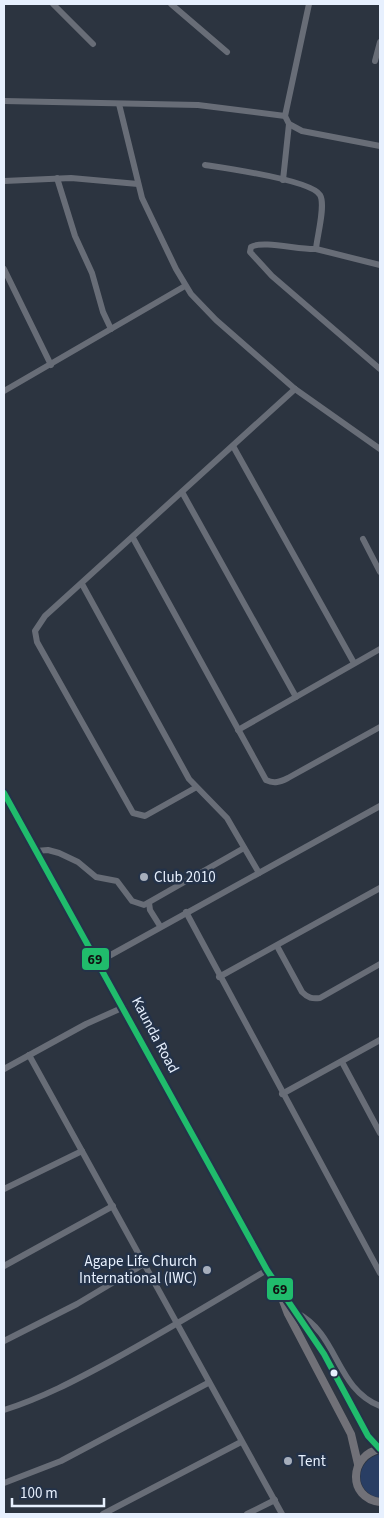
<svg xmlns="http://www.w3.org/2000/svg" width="384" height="1518" font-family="'Source Sans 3',sans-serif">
<rect width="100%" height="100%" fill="#2c3440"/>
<path fill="#293e64" d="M380 1454V1498C353 1493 355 1460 380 1454Z"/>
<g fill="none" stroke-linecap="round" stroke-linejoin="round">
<g stroke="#686d77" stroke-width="6">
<polyline points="53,4 93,44"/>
<polyline points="171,4 227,52"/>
<polyline points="375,61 380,42"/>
<polyline points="4,101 198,105 285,116 309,4"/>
<polyline points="119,104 142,198 176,269 191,294 216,320 295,389 380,449"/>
<polyline points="285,116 289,124 302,131 380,146"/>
<path d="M205 165C225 168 311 180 320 195 326 205 317 236 316 249 300 250 262 240 251 247L250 252 272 276 380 369"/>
<polyline points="57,178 75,236 92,273 103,312 111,329"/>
<polyline points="283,180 289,124"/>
<polyline points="4,181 71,178 138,184"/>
<polyline points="316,249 380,265"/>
<polyline points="4,269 51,365"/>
<polyline points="4,391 185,286"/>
<polyline points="233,446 354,663"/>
<polyline points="182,492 296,697"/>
<path d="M133 538 266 780C274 784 280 782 288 778L380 727"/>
<polyline points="363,539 380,572"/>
<polyline points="82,584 189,779 227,818 259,873"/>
<polyline points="238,730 380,649"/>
<polyline points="195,788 145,816 133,813 37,642 35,631 45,616 295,389"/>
<polyline points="36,851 48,850 59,853 78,862 96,877 117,881 132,901 144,905 244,848"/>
<polyline points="149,903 150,910 160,926"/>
<polyline points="186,912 380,1273"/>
<path d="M277 946 302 992C308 998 312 999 320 998L380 964"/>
<polyline points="98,962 380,806"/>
<polyline points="219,977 380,888"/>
<polyline points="29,1055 282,1514"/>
<polyline points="342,1062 380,1133"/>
<polyline points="4,1069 86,1024 124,1007"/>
<polyline points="282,1094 380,1040"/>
<polyline points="4,1189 82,1151"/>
<polyline points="4,1266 113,1206"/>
<path d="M297 1313C339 1335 335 1388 380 1406"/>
<polyline points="4,1341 77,1304 144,1264"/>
<path d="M4 1410C42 1398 76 1380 111 1361 164 1332 215 1301 267 1270"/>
<polyline points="4,1483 61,1461 208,1383"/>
<polyline points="103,1514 241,1442"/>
<polyline points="247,1514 275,1500"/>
</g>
<g stroke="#717178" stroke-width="8">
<polyline points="4,793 267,1270 324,1354 368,1436 380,1449"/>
<polyline points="282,1298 288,1314 351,1434 358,1464"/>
<path d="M380 1449C349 1455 347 1498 380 1502"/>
</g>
<g stroke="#243248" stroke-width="10">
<polyline id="bus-1" points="4,793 267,1270 324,1354 368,1436 380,1449"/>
</g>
<use href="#bus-1" stroke="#20bc6c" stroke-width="6"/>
</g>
<g fill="#a6aebc" stroke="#243248" stroke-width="2">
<circle cx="144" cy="877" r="5"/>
<circle cx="207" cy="1270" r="5"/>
<circle cx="288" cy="1461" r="5"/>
</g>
<circle fill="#e7f0fe" stroke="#243248" stroke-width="2" cx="334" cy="1373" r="4.5"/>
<g text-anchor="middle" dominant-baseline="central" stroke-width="5" stroke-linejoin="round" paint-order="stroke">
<g font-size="15" fill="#e7f0fe" stroke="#243248" text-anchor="start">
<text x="154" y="877">Club 2010</text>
<text x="197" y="1261" text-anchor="end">Agape Life Church<tspan x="197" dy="17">International (IWC)</tspan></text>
<text x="298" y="1461">Tent</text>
</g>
<g font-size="15" fill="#e7f0fe" stroke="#243248">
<text transform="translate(155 1035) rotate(62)">Kaunda Road</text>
</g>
</g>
<g stroke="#243248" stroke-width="2">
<rect x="81" y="947" width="29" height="24" rx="5" fill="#20bc6c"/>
<rect x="266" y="1277" width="28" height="24" rx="5" fill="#20bc6c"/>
</g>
<g font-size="14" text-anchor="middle" font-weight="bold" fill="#111">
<text x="95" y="964">69</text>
<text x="280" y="1294">69</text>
</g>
<rect width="384" height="1518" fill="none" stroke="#e7f0fe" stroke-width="10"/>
<path d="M12 1498v8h92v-8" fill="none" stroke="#e7f0fe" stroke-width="2.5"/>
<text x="20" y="1498" font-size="15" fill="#e7f0fe" stroke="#243248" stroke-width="4" paint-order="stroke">100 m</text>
</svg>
